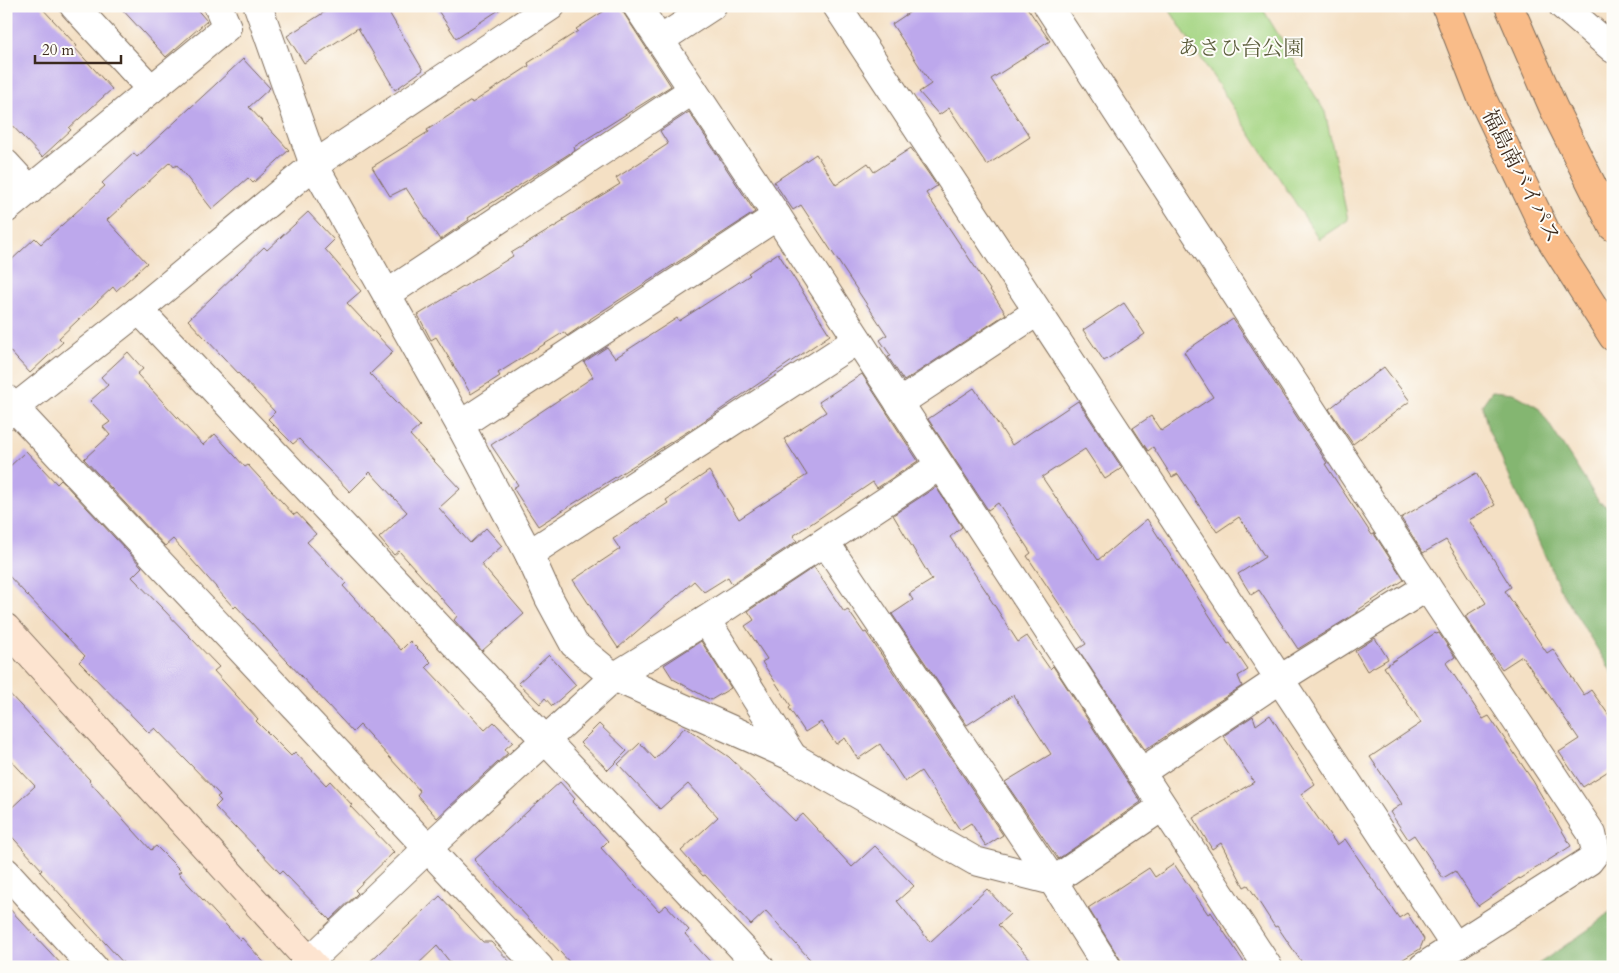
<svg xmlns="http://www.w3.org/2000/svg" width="1619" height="973" font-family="Cardo,'Noto Serif JP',serif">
<rect width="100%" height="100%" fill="#fdfcf7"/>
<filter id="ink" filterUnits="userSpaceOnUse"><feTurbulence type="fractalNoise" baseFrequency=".02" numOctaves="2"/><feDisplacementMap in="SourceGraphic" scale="10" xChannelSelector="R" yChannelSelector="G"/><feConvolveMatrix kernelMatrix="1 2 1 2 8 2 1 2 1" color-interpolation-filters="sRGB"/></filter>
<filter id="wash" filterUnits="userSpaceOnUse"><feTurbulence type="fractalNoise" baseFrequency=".0096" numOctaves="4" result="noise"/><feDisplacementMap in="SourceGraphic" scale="20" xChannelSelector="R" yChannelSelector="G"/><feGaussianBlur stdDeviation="1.12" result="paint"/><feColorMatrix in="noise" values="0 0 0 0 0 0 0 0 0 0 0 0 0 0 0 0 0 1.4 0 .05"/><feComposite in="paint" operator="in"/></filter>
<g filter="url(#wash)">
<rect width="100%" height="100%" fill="#f4e0c4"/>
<polygon fill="#a5d583" stroke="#708050" points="1167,6 1261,6 1325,112 1348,220 1319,239"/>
<g fill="#84b671" stroke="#607048">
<polygon points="1492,391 1513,393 1538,407 1599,502 1613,510 1613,674 1560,589 1488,429 1482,405"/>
<polygon points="1613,909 1613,967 1534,967 1595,925"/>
</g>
<g id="blocks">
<g fill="#bda8ec">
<polygon points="6,6 40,6 77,46 75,48 112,89 69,128 71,130 42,157 6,119"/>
<polygon points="119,6 194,6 207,21 166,57"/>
<polygon points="334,6 392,6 387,9 423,70 395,90 358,28 304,63 287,36"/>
<polygon points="435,6 505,6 456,38"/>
<polygon points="612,6 619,6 671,86 574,147 575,150 468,218 469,220 440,240 406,188 390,196 372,167 428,132 427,130 471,101 472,103 529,66 528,63 578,31 576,29"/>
<polygon points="919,6 1026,6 1050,41 991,79 1030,137 987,165 949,108 939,115 919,92 931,84 892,24"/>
<polygon points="243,59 270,88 249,107 289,150 253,183 248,178 212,209 177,165 174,167 170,162 107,220 147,263 116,291 113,287 59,338 63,342 30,373 6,347 6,265 35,238 41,244 105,186 102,183 134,153 137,157"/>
<polygon points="689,112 755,212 590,319 590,320 567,336 564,332 498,373 500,376 471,394 436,337 431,340 418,315 513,256 511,253 564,221 563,219 620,184 616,178 668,144 660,131"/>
<polygon points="911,148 937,186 926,193 1006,314 904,381 888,357 891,356 880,340 887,335 801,205 793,210 774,182 816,154 836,185 868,163 874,172"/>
<polygon points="308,212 334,240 325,249 361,291 347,303 393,352 370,374 420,426 410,435 460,489 439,508 470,543 486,528 502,546 481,564 524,614 482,651 454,620 457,616 399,551 394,555 379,538 407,512 370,472 350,492 299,439 293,444 268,419 275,412 188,320 264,247 267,250"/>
<polygon points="778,253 830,335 701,423 538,526 513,488 518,485 491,445 593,377 584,362 607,347 615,358 677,318 679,321 750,275 748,273"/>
<polygon points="1124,303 1145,334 1104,361 1083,330"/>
<polygon points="1233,319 1327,463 1325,464 1372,535 1374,534 1404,580 1358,610 1358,612 1298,649 1259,590 1251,595 1238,574 1265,557 1239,517 1217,532 1178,474 1172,477 1153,447 1148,451 1133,428 1151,416 1161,431 1213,397 1184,352"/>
<polygon points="128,352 143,369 137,374 203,445 215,434 245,467 248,465 294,515 297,513 316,534 307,542 346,583 343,586 401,650 410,641 431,662 426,667 485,730 494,722 513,742 505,749 508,753 437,818 417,795 420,791 360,725 353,732 236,606 234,608 216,588 216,587 173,539 165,546 84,459 110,435 103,427 110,422 90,401 108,385 101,377"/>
<polygon points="1384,367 1410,401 1353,444 1329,409"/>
<polygon points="862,374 918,461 877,488 873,482 793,536 797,541 732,584 728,577 704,592 694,581 618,648 573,580 620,549 613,539 668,503 666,500 709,471 739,519 807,475 784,439 826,412 819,402"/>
<polygon points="974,388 1012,445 1078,401 1122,468 1105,479 1085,449 1042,477 1098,560 1147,519 1228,644 1230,643 1248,670 1238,676 1242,686 1145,750 1078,649 1086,644 1027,556 1031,553 998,503 988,510 928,419"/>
<polygon points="26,451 57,484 61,480 142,567 132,577 219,667 214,671 258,719 256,721 291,756 295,752 326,785 330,781 352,805 350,806 394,852 355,890 358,893 330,920 282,871 280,873 236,827 235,828 215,807 221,801 217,797 220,795 155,728 149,733 79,662 85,656 6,573 6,470"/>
<polygon points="1476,473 1495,505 1469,520 1511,587 1505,591 1547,653 1553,649 1584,695 1591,690 1613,721 1613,768 1583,787 1559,752 1579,739 1522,656 1502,669 1481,640 1465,616 1486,603 1446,540 1423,553 1401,518"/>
<polygon points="936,487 962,527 950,537 990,597 989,597 1018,642 1027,636 1050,669 1053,666 1141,802 1058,859 1005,782 1051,754 1013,695 967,725 892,614 913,600 909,594 932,580 893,515"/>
<polygon points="814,567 844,612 848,610 864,633 866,632 1003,835 986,846 971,823 960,830 921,771 905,782 880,744 858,759 845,738 836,744 821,722 805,732 789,708 791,706 762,662 767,659 745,626 754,620 748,611"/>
<polygon points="1435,633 1436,634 1439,633 1455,657 1446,663 1483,719 1489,716 1533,781 1571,846 1519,879 1519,878 1478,906 1455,871 1443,878 1414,835 1408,839 1390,812 1402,804 1370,757 1421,723 1384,667"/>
<polygon points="1375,638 1388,659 1367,671 1355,651"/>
<polygon points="701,641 731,688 711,700 673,679 664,665"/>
<polygon points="549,655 576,685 552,706 545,698 540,704 518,683"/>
<polygon points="6,690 90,780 89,781 151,850 156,846 181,871 178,873 240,940 242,938 268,967 127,967 40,872 42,870 6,830 6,813 35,786 6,755"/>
<polygon points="1270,715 1315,784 1301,794 1337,845 1345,839 1399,918 1407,913 1424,939 1420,949 1390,967 1305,967 1277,926 1275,927 1248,885 1244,887 1221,843 1212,849 1193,818 1254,782 1223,736 1253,716 1256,725"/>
<polygon points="599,724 627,751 608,770 580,743"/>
<polygon points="685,727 729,757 795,821 803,814 852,867 875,846 914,886 897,901 930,942 987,889 1010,914 998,925 1038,967 817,967 766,911 751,925 705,875 703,876 681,851 718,817 688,784 660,809 618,764 640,743 655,759"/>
<polygon points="560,782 575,799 572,802 608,841 601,848 659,911 666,905 689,930 685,934 715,967 574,967 474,860"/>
<polygon points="1174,864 1208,914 1211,912 1247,967 1125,967 1088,908 1149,868 1155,877"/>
<polygon points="440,896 483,942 491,942 515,967 454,967 437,946 415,967 364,967"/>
<polygon points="6,905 64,967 6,967"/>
</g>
</g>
</g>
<g filter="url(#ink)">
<use href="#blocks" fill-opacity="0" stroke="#7c6a58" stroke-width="1"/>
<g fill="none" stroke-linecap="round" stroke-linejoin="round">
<g stroke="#7c6a58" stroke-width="30">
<g id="street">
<polyline points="74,6 151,89"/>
<polyline points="258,6 314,165 460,425 529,554 549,598 574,644 614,677 793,757 975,861 1053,881 1162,807"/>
<polyline points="637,6 777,216 1268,967"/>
<polyline points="837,6 1455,946"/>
<polyline points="1048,6 1427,587 1592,834 1596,852 1589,861 1423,967"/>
<polyline points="1563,6 1613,49"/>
<polyline points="660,40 712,6"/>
<polyline points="6,164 30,190"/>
<polyline points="6,209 227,27 218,6"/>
<polyline points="387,294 693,90"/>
<polyline points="139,310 760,967"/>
<polyline points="6,399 539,967"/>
<polyline points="899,403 1037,312"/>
<polyline points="6,415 139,310 314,165 551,6"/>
<polyline points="460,425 777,216"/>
<polyline points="825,542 1053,881 1107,967"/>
<polyline points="529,554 857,340"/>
<polyline points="706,620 793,757"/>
<polyline points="1140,773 1280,679 1427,587"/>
<polyline points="6,872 93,967"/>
<polyline points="303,967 428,848 614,677 706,620 939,466"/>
</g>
</g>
<g stroke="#7c6a58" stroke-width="30">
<polyline id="secondary" points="6,628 315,967"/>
</g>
<g stroke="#7c6a58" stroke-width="30">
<g id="highway">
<polyline points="1446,6 1481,96 1546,232 1613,337"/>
<polyline points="1509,6 1553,107 1613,227"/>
</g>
</g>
<use href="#street" stroke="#fff" stroke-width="28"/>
<use href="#secondary" stroke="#fde4d0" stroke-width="28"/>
<use href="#highway" stroke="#f9bc89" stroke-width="28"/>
</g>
</g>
<g text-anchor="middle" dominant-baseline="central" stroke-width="4" stroke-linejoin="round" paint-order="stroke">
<g font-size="21" fill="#5b5d3c" stroke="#fdfcf7">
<text x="1241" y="48">あさひ台公園</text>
</g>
<g font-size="21" fill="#3b2a1e" stroke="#fdfcf7">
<text transform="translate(1521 176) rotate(63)">福島南バイパス</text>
</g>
</g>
<rect width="1619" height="973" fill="none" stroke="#fdfcf7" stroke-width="25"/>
<path d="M35 55v8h86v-8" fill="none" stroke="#3b2a1e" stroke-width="2.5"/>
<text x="42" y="55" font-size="15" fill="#3b2a1e" stroke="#fdfcf7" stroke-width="4" paint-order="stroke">20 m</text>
</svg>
